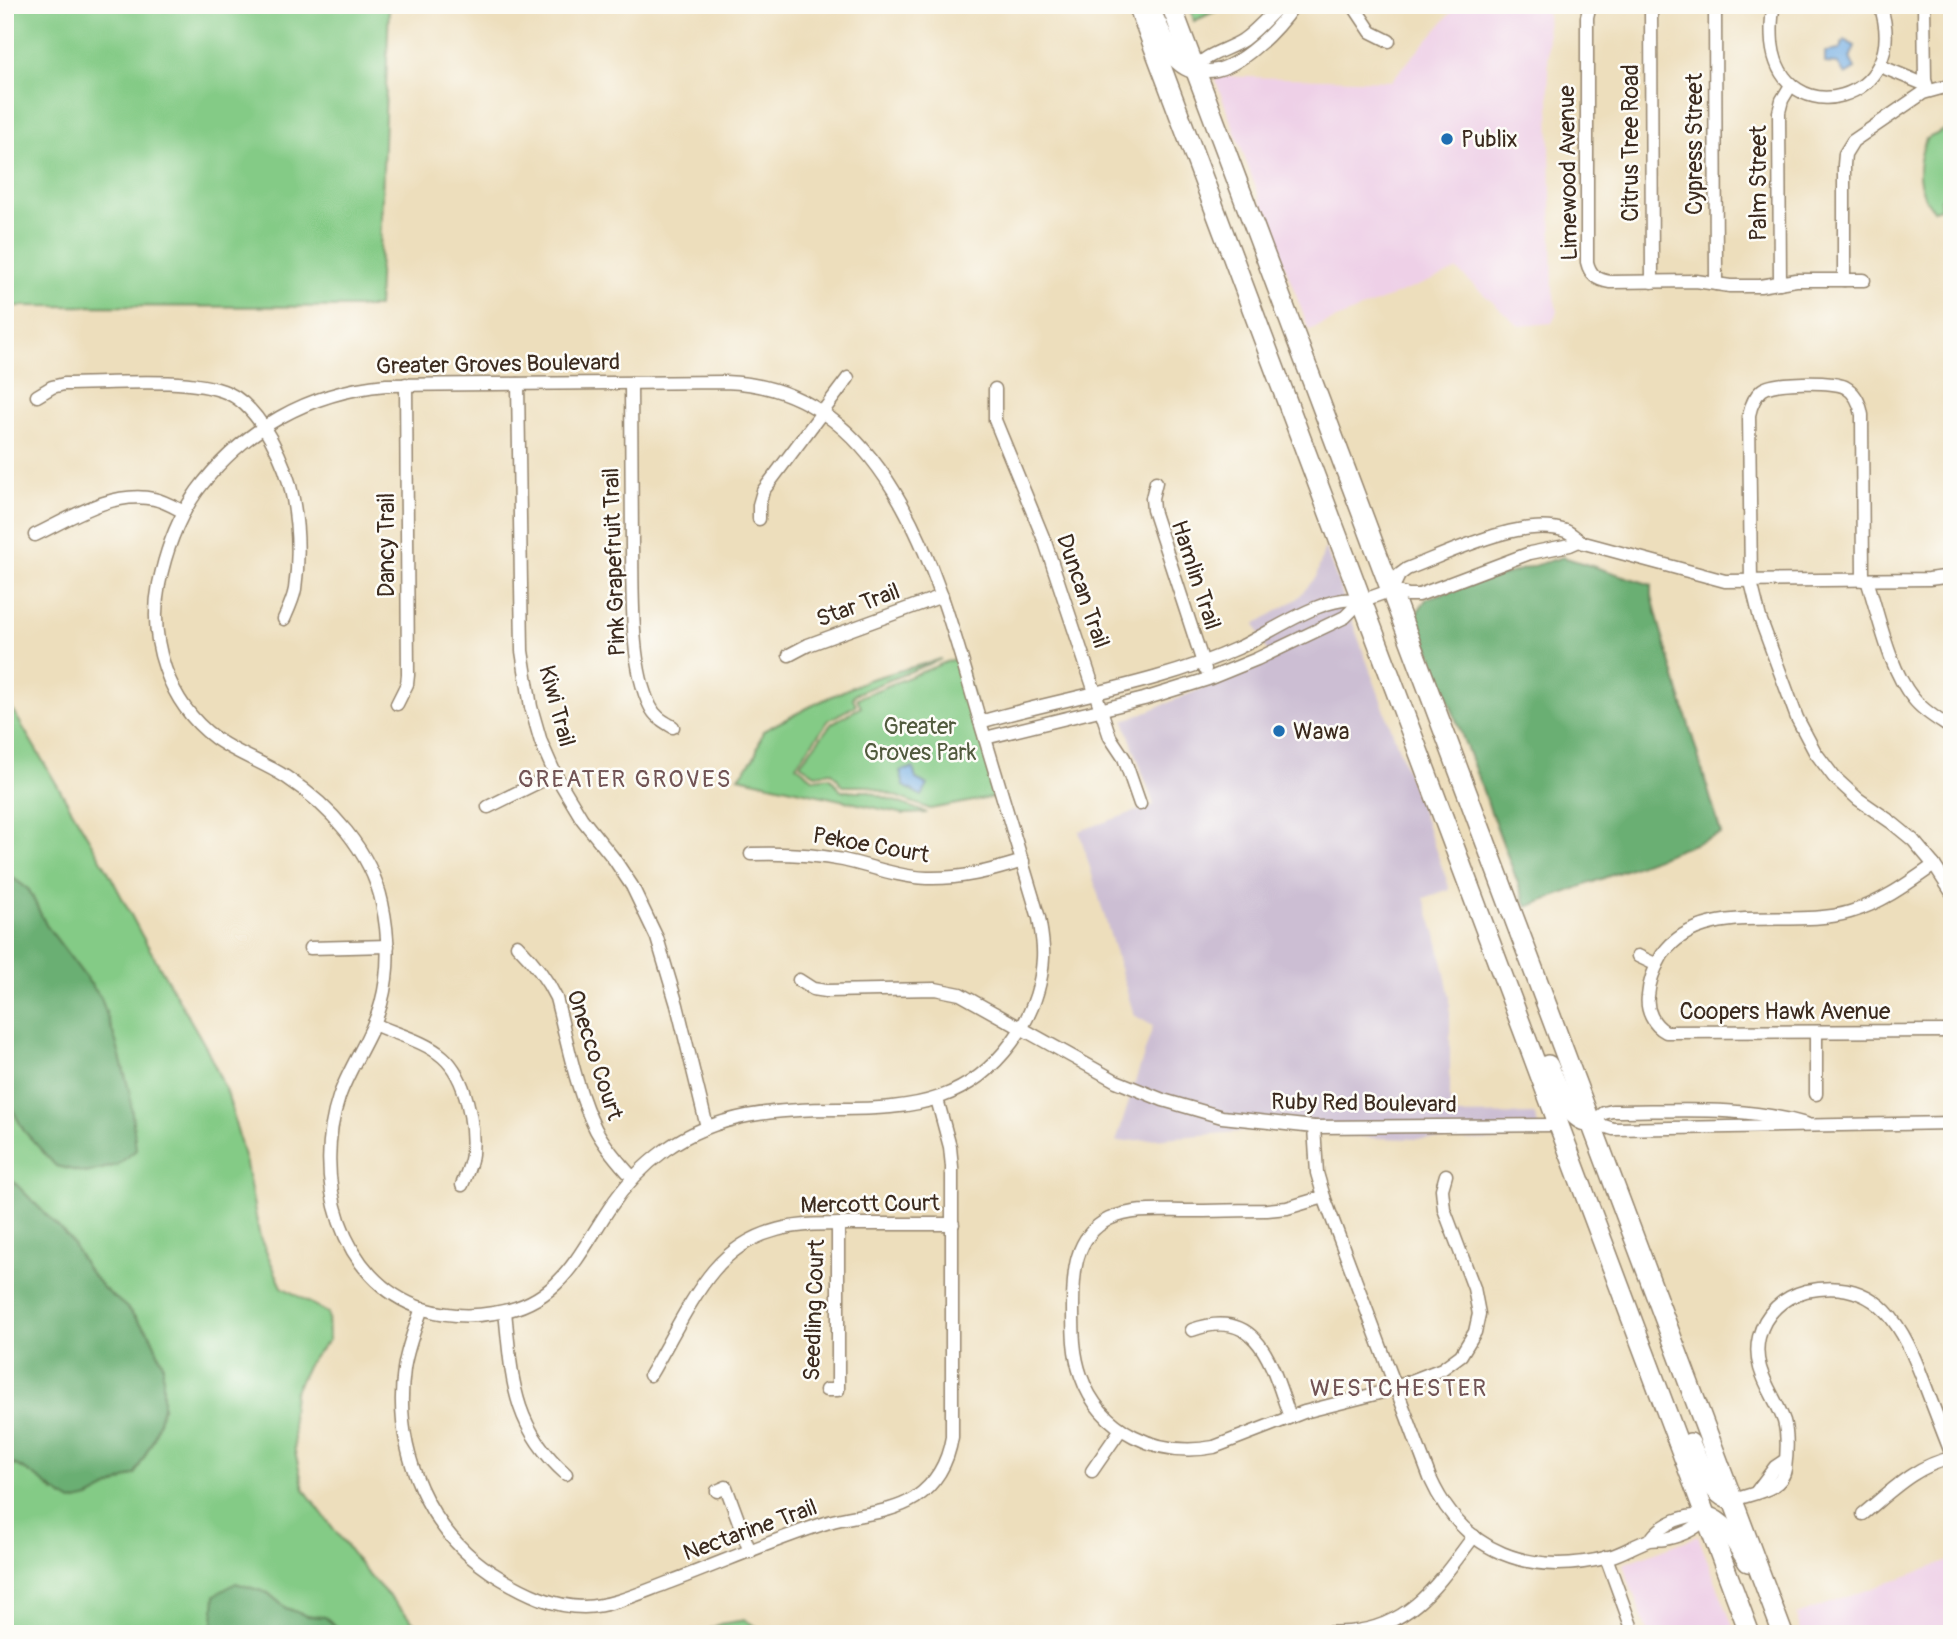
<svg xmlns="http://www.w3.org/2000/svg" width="1957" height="1639" font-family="Pangolin,sans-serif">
<rect width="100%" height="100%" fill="#fdfcf7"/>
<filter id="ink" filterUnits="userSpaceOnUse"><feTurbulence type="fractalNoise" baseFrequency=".0143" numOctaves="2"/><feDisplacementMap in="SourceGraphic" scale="14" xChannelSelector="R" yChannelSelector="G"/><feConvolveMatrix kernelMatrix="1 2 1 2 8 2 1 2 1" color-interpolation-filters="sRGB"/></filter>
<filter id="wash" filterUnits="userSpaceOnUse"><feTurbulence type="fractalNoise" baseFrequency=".00686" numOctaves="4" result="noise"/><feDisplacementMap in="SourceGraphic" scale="28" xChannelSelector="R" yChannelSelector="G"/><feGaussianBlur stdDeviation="1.57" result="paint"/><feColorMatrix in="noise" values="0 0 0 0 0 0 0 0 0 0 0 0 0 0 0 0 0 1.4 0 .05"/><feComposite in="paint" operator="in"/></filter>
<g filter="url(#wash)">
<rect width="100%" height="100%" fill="#eddebc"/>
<g fill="#eed0e7">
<polygon points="1458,5 1547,5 1553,290 1557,311 1552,323 1519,326 1457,270 1309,330 1214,76 1391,81"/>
<polygon points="1698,1536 1736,1634 1648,1634 1623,1564"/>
<polygon points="1952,1560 1952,1634 1802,1634 1796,1615"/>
</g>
<polygon fill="#ccbed3" points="1325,547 1450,889 1424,898 1437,938 1450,997 1450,1115 1534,1114 1541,1134 1497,1141 1374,1138 1274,1129 1116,1142 1153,1026 1134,1015 1079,831 1154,805 1124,721 1271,660 1255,624 1297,599 1316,577"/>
<g fill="#84cb86" stroke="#607a52" stroke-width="2">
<polygon points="5,5 389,5 378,307 5,306"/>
<polygon points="1190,5 1229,5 1194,21"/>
<path d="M1949 128H1952V140L1945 147 1952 153V185L1940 199 1941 208 1933 210C1915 187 1916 165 1926 139Z"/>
<polygon points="961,656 1001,796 930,809 868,786 843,786 832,772 815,774 800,764 832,723 861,707 857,698"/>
<polygon points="941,659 855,694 853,698 856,705 829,720 796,765 814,779 830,777 841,791 867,791 927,813 903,814 739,777 755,756 763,731 815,704 867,680"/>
<path d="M5 697 108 871 141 934 207 1049 228 1095 246 1164 260 1238 282 1287 328 1313 329 1340 309 1362 294 1393 292 1414 295 1452 304 1489 365 1571 425 1634H345L325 1617 307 1616 286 1608 268 1593 211 1628 212 1634H5V1461C25 1467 39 1477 54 1492L135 1474 154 1438 163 1407V1364L150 1334 126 1307 103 1288 86 1267 69 1238 5 1173V1095L24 1131 130 1094 116 1042 101 998 46 925 29 890 5 872Z"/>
<polygon points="745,1620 769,1634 700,1634 720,1624"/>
</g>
<g fill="#6baf73" stroke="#536c48" stroke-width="2">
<polygon points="1563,557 1652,585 1652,596 1660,627 1721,834 1527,907 1416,614 1427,598"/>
<polygon points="5,872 29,890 46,925 101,998 116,1042 130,1094 136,1150 117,1165 86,1173 56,1166 24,1131 5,1095"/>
<path d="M5 1173 69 1238 86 1267 103 1288 126 1307 150 1334 163 1364V1407L154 1438 135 1474 89 1498 72 1502C48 1489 32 1469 5 1461Z"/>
<polygon points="236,1583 268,1593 286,1608 307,1616 325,1617 345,1634 212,1634 215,1595"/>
</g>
<g fill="#73ade3" stroke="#576c80" stroke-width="2">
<polygon points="1844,40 1855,46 1850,58 1855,69 1845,75 1838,64 1825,63 1825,52 1839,50"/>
<polygon points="913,768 916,779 928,785 922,796 904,786 900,771"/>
</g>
</g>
<g filter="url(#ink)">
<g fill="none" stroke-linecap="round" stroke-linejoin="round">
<g stroke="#94846d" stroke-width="15">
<g id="minor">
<path d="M1280 5C1268 17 1257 30 1243 40 1228 50 1204 54 1196 69 1229 82 1277 30 1294 5"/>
<polyline points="1353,5 1371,32 1389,41"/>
<path d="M1590 5 1587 17V262C1590 275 1597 280 1610 282L1696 281 1730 286H1760L1796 280H1864"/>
<polyline points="1651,5 1652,282"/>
<polyline points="1715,5 1716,284"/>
<path d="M1774 5C1771 18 1771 30 1772 43 1782 135 1914 103 1880 5"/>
<polyline points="1924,5 1925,80 1928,90"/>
<polyline points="1880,66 1926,85"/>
<polyline points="1844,280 1844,165 1845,154 1853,141 1923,93 1952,85"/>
<polyline points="1780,283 1779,112 1782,100 1791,85"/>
<path d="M725 382C896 387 942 593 981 725 1000 789 1020 853 1039 918 1041 931 1044 944 1043 958 1040 1018 997 1077 940 1097 909 1108 872 1109 839 1109 778 1109 717 1113 665 1150 643 1166 624 1186 609 1209 577 1257 559 1304 494 1313 471 1317 447 1316 424 1309 338 1281 313 1175 339 1097 350 1065 372 1037 381 1004 390 971 389 936 382 903 371 851 330 806 286 777 263 762 237 754 215 738 168 703 148 640 159 584 166 550 177 519 197 491 243 429 309 392 386 385Z"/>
<path d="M631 383C631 438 632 493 632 548 633 593 630 666 650 706 655 717 663 721 673 727"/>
<polyline points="518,384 522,651 531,707 541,742 555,774 582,819 614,859 632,886 657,938 677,1005 707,1127"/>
<polyline points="995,389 995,420 1045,542 1110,737 1124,758 1140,804"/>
<path d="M37 396 52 387 64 384C108 384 189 376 228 393 261 408 287 465 293 499 298 527 299 561 295 589 293 600 288 610 284 619"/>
<polyline points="1156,482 1152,498 1153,510 1205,669"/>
<polyline points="759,519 759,505 763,491 848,378"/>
<path d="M35 535C71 518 112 490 154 499 164 501 174 507 184 512"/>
<path d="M1863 580 1862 415C1860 403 1856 393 1845 387 1831 381 1774 381 1762 390 1754 397 1751 405 1749 415L1751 582 1760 618 1797 718 1815 752 1834 777 1858 799 1891 822 1913 840 1934 865 1952 893"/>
<path d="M1867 580C1879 616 1889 669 1913 698 1923 711 1939 720 1952 729"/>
<path d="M1392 590 1399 575 1407 569C1449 553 1522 516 1566 531 1573 534 1577 540 1584 543L1725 581 1929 579 1952 576"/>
<polyline points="1392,590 1408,595 1419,595 1530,553 1570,545 1579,541"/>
<polyline points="789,655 808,645 942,596"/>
<polyline points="397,704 407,684 408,675 406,384"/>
<path d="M980 722C1065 697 1157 685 1238 648 1269 634 1328 591 1361 601"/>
<polyline points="985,738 1144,699 1208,679 1257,659 1345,617 1361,601 1392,590"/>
<polyline points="488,807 555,774"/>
<path d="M751 854C782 853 812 854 843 860 871 866 898 877 927 878 961 879 991 871 1023 861"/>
<path d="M1934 865C1907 884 1881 903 1850 912 1791 930 1702 898 1662 955 1655 967 1649 982 1648 996 1646 1010 1653 1025 1666 1032L1952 1031"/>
<path d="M517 945C533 961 546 977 556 998 567 1040 576 1091 596 1130 606 1148 619 1163 633 1178"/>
<polyline points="310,948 388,946"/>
<polyline points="1638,956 1657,965"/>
<polyline points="799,980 813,989 826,991 935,989 960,994 1116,1081 1163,1100 1222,1117 1314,1127 1559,1125"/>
<path d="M374 1024C395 1034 425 1041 443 1057 466 1077 475 1125 472 1154 471 1165 466 1175 462 1185"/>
<polyline points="1816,1094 1816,1032"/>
<path d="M1806 1124C1742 1105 1677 1111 1612 1111L1604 1113 1592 1122 1613 1129 1952 1123"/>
<path d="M1314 1127 1317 1173 1324 1197 1430 1478C1464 1554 1531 1577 1609 1557 1623 1553 1635 1545 1649 1540 1654 1539 1659 1540 1665 1539 1679 1536 1698 1529 1706 1516"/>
<path d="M1324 1197 1287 1208 1267 1210C1241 1210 1214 1211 1187 1211 1161 1211 1133 1208 1109 1219 1074 1236 1073 1274 1073 1307 1073 1331 1073 1354 1081 1376 1100 1431 1158 1458 1214 1447L1304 1412 1383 1392 1442 1369 1461 1355 1475 1332 1479 1314 1474 1288 1444 1209 1442 1189 1446 1175"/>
<path d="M422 1308C415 1328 407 1348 404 1369 393 1451 428 1535 500 1578 525 1593 553 1607 584 1607 614 1606 642 1592 670 1582 723 1562 775 1539 829 1522 856 1514 890 1514 915 1498 937 1483 948 1462 952 1437V1167L950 1147 937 1099"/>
<path d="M505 1311C512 1379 512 1426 566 1474"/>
<path d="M1192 1330C1261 1305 1272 1368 1290 1417"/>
<path d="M650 1375C669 1343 691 1297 714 1270 756 1221 804 1224 862 1224 892 1224 922 1224 953 1224"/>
<polyline points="826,1390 838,1390 838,1224"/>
<polyline points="1092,1471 1121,1429"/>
<polyline points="717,1491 726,1487 750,1552"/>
<polyline points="1757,1491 1775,1467 1784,1461"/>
<path d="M1734 1500C1751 1493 1782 1491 1785 1469 1787 1454 1788 1436 1784 1421 1774 1393 1751 1369 1759 1337 1765 1313 1783 1297 1806 1291 1880 1275 1904 1329 1925 1385 1934 1409 1943 1432 1952 1455"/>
<path d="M1863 1514C1890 1492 1916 1465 1952 1458"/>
<path d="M1651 1539C1663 1522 1686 1514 1706 1516"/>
<polyline points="1606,1557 1634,1634"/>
<path d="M1261 1634C1290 1631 1320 1634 1349 1632 1412 1627 1439 1582 1474 1536"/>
</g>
</g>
<g stroke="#94846d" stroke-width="22">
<g id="highway">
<polyline points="1138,5 1750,1634"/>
<polyline points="1171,5 1783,1634"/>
<path d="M1150 9C1160 30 1171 65 1196 69"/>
<path d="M1548 1065C1557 1083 1568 1123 1592 1122"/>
<path d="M1690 1443C1698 1460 1713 1500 1734 1500"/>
<path d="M1706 1516C1728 1523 1736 1544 1748 1562"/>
</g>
</g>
<use href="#minor" stroke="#fff" stroke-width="12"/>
<use href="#highway" stroke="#fff" stroke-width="19"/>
</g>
</g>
<g fill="#1f6fb2" stroke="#fdfcf7" stroke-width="2.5">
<circle cx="1447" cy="139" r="7"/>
<circle cx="1279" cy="731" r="7"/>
</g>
<g text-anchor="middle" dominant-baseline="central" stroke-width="5" stroke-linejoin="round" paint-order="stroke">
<g font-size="23" fill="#3b2a1e" stroke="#fdfcf7" text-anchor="start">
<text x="1461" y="139">Publix</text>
<text x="1293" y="731">Wawa</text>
</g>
<g font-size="23" fill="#3b2a1e" stroke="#fdfcf7">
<text transform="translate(1630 143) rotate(-90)">Citrus Tree Road</text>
<text transform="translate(1694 144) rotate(-90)">Cypress Street</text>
<text transform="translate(1568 173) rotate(-91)">Limewood Avenue</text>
<text transform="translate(1758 183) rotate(-90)">Palm Street</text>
<text transform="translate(498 364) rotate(-1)">Greater Groves Boulevard</text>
<text transform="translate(386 545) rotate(-90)">Dancy Trail</text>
<text transform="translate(614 562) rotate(-92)">Pink Grapefruit Trail</text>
<text transform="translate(1196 575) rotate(72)">Hamlin Trail</text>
<text transform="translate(1083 591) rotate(71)">Duncan Trail</text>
<text transform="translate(858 605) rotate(-20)">Star Trail</text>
<text transform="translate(557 706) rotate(75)">Kiwi Trail</text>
<text transform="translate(871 845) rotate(10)">Pekoe Court</text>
<text x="1785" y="1011">Coopers Hawk Avenue</text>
<text transform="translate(595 1055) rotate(72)">Onecco Court</text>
<text transform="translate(1364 1103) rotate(1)">Ruby Red Boulevard</text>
<text transform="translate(870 1204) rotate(-1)">Mercott Court</text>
<text transform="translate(814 1310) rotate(-88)">Seedling Court</text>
<text transform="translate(750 1530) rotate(-20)">Nectarine Trail</text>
</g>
<g font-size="23" fill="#515a3d" stroke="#fdfcf7">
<text x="920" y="726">Greater<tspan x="920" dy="26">Groves Park</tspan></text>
</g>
<g font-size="24" letter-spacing="2" fill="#725455" stroke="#fdfcf7">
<text x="625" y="779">GREATER GROVES</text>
<text x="1399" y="1388">WESTCHESTER</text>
</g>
</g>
<rect width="1957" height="1639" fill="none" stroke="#fdfcf7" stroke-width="28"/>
</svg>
